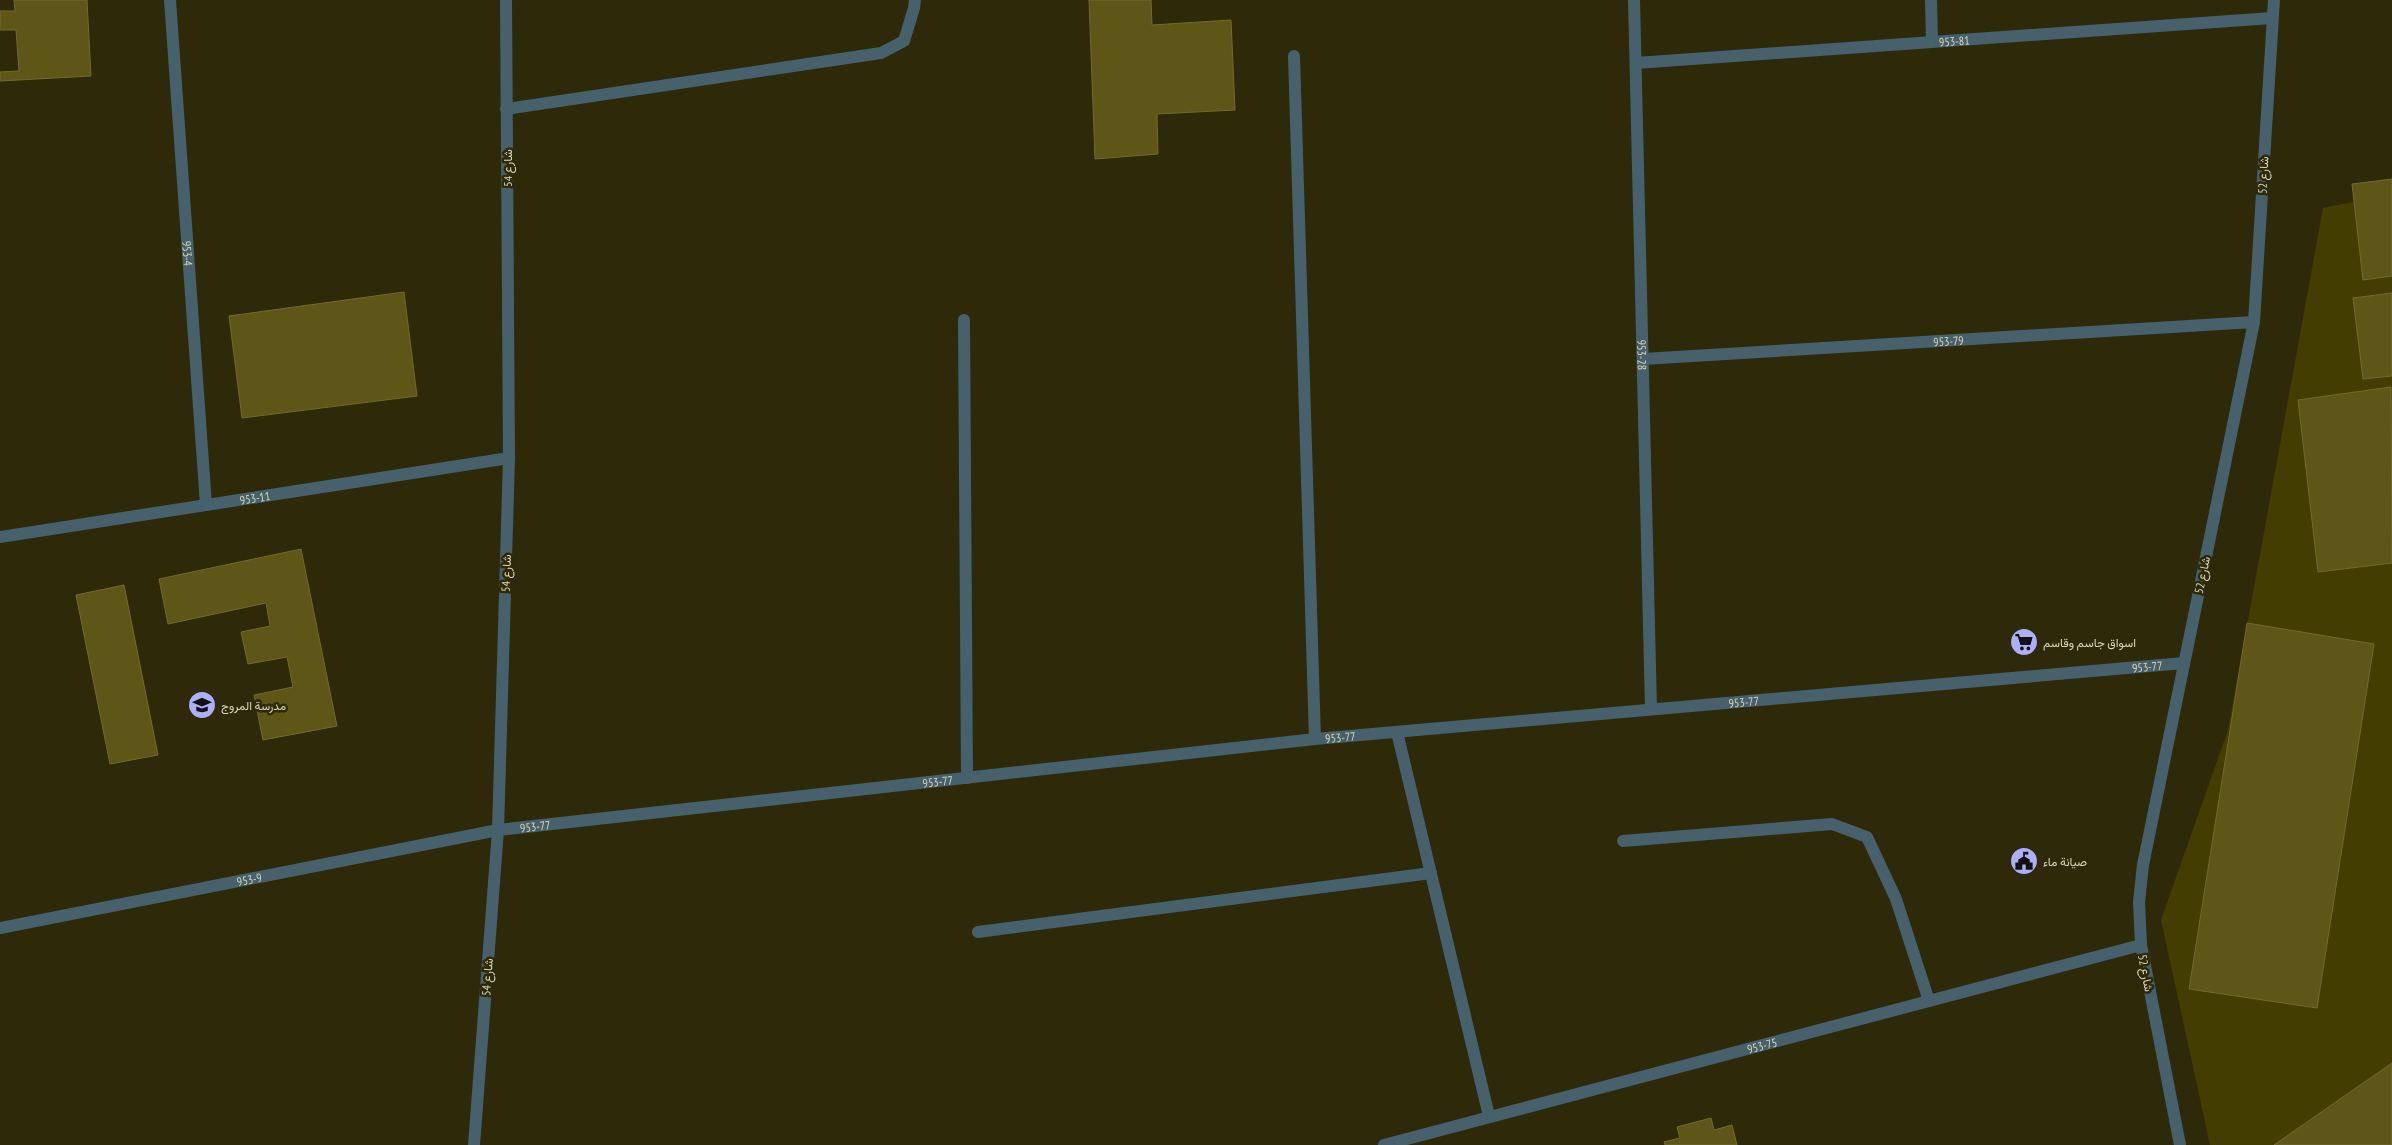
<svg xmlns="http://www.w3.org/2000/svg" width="2392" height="1145" font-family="'PT Sans Narrow',Vazirmatn,sans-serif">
<rect width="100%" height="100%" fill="#2d2909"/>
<polygon fill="#433d02" points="2392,194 2392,1145 2210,1145 2161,920 2228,730 2323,208"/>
<g fill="#5d5617" stroke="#726b2e">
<polygon points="14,0 87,0 91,76 0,81 0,72 19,71 16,30 0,30 0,11 15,11"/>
<polygon points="1089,0 1151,0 1152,25 1231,20 1235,110 1157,114 1158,154 1095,159"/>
<polygon points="2392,179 2392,276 2363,280 2352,184"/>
<polygon points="404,292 417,396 242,418 229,316"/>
<polygon points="2392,293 2392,376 2363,379 2353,298"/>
<polygon points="2391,387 2392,563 2318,572 2298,400"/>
<polygon points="301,549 337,726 263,740 254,695 293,687 287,657 248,664 241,632 270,626 266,603 168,624 159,579"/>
<polygon points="124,585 158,755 110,764 76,595"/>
<polygon points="2247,623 2374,644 2317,1008 2189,989"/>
<polygon points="2392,1063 2392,1145 2274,1145"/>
<polygon points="1711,1118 1714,1130 1732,1125 1737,1145 1665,1145 1664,1142 1680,1138 1677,1127"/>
</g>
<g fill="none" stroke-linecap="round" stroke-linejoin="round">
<polyline stroke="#46616c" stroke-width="12" points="1623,841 1832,824 1867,837 1896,899 1929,1001"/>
<g stroke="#46616c" stroke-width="12">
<path id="s1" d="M170 0 206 505"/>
<path id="s2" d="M1634 0 1651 709"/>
<polyline points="1931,0 1932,42"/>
<polyline points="1294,56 1315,739"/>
<path id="s3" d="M1636 63 2272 18"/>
<polyline points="506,109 881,53 904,41 914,8 915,0"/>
<polyline points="964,320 967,778"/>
<path id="s4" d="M1643 359 2254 322"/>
<path id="s5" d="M0 537 509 458"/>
<polyline points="1397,732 1489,1116"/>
<path id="s6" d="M0 928 498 830 1315 739 2184 663"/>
<polyline points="978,932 1431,873"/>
<polyline points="474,1145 498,830 509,458 506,0"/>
<path id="s7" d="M1384 1145 2141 945"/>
<polyline points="2180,1145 2141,945 2139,902 2143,865 2254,322 2274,0"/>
</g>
</g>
<defs>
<g id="supermarket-disc" transform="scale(1.4375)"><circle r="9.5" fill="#adaffb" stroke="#2d2909"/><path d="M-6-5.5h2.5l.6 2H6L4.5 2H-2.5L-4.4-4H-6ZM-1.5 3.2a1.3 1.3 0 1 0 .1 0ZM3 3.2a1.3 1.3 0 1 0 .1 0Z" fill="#111"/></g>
<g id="school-disc" transform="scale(1.4375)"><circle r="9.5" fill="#adaffb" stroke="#2d2909"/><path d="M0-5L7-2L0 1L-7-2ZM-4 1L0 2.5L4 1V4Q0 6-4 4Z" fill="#111"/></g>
<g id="civic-disc" transform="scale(1.4375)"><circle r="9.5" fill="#adaffb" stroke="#2d2909"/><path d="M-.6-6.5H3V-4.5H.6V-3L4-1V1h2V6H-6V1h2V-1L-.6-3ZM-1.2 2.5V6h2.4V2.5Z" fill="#111"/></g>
</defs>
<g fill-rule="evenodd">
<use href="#supermarket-disc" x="2024" y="642"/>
<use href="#school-disc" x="202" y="705"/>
<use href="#civic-disc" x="2024" y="861"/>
</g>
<g text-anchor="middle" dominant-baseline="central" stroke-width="5" stroke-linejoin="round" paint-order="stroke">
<g font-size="12" fill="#dad7b8" stroke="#2d2909">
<text stroke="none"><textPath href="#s3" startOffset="319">953-81</textPath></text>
<text transform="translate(507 168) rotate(-90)">شارع 54</text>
<text transform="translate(2263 175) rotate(-87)">شارع 52</text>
<text stroke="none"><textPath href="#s1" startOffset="254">953-4</textPath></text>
<text stroke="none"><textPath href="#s4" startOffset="306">953-79</textPath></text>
<text stroke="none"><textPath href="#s2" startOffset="355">953-28</textPath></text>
<text stroke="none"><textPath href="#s5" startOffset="258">953-11</textPath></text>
<text transform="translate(506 573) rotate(-88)">شارع 54</text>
<text transform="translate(2202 575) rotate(-78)">شارع 52</text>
<text stroke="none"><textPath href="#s6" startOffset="2165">953-77</textPath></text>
<text stroke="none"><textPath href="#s6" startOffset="1760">953-77</textPath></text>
<text stroke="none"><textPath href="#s6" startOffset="1355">953-77</textPath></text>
<text stroke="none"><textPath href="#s6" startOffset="950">953-77</textPath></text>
<text stroke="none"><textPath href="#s6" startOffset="545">953-77</textPath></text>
<text stroke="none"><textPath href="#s6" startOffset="254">953-9</textPath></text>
<text transform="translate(2146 973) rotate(79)">شارع 52</text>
<text transform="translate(487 977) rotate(-86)">شارع 54</text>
<text stroke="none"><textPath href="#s7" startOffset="391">953-75</textPath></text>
</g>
<g font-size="12" fill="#dad7b8" stroke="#2d2909" text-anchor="start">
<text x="2043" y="642">اسواق جاسم وقاسم</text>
<text x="221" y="705">مدرسة المروج</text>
<text x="2043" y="861">صيانة ماء</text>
</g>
</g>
</svg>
